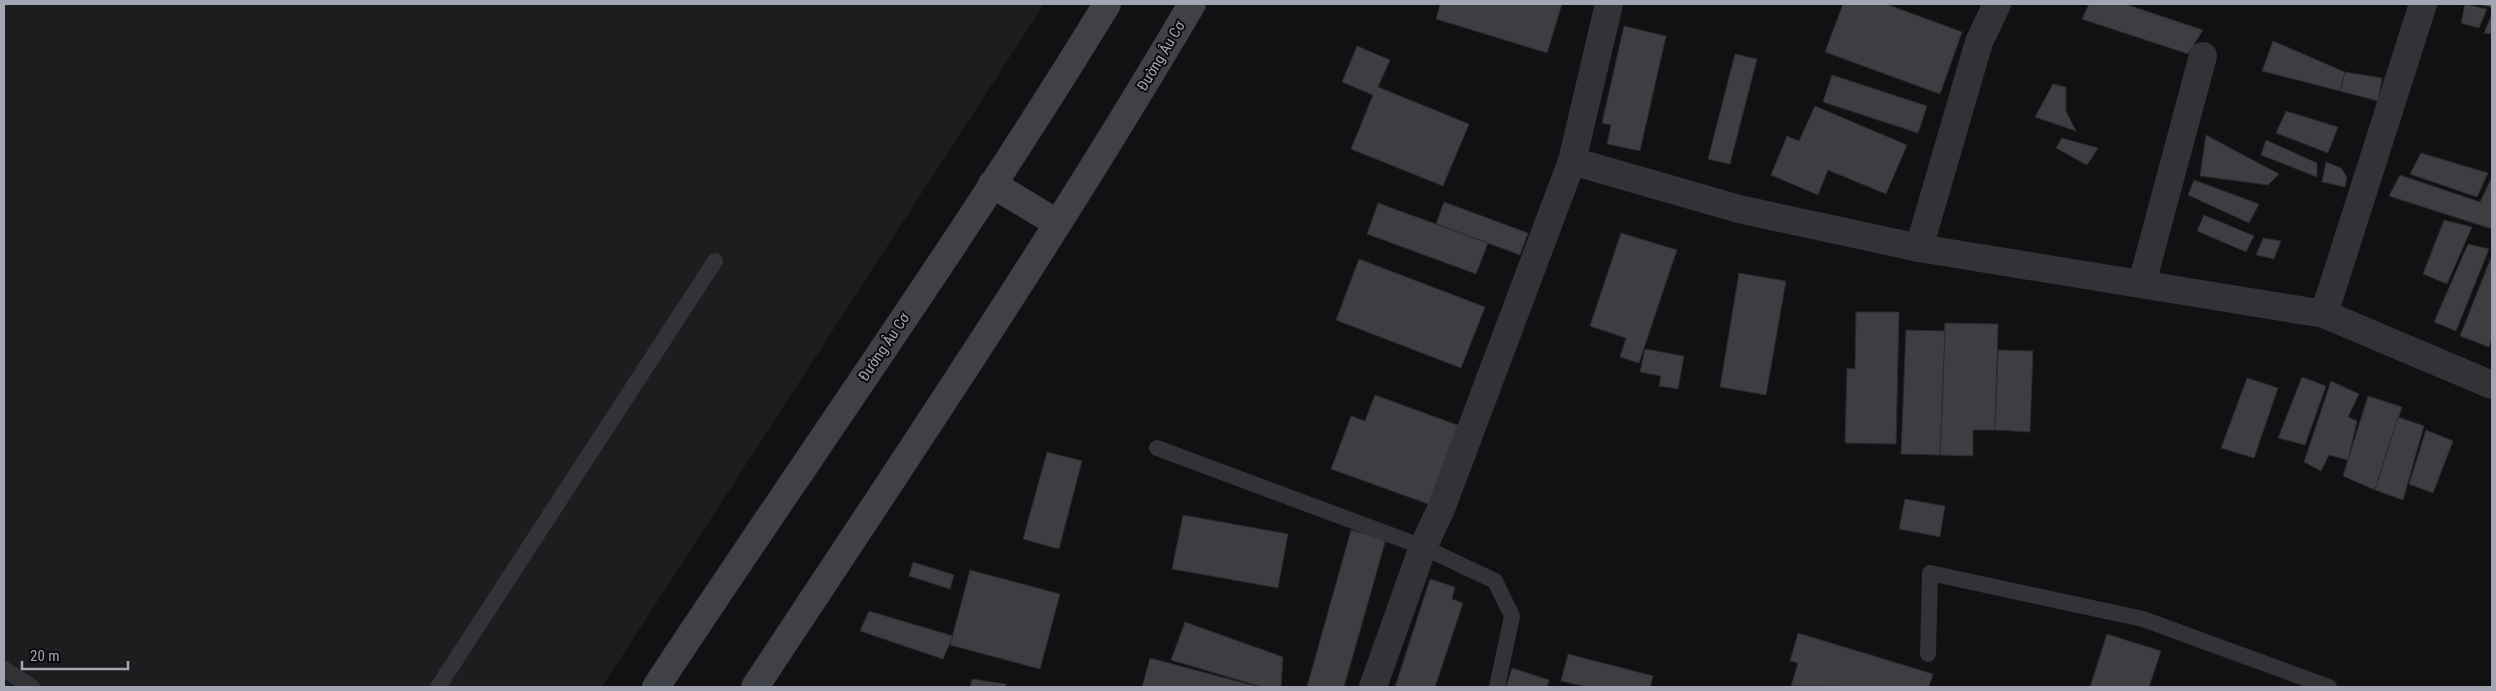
<svg xmlns="http://www.w3.org/2000/svg" width="2496" height="691" font-family="'Roboto Condensed',sans-serif">
<rect width="100%" height="100%" fill="#111012"/>
<polygon fill="#1d1d1f" points="4,4 1044,4 602,687 4,687"/>
<g fill="#3d3d42" stroke="#2b2b2e">
<polygon points="1440,4 1562,4 1547,53 1436,19"/>
<polygon points="1843,4 1886,4 1962,32 1940,94 1825,52"/>
<polygon points="2089,4 2125,4 2203,30 2188,54 2082,19"/>
<polygon points="2465,4 2487,9 2479,28 2461,23"/>
<polygon points="2478,4 2492,4 2492,8"/>
<polygon points="2492,14 2492,34 2484,33"/>
<polygon points="1624,26 1666,36 1640,151 1607,144 1611,125 1602,123"/>
<polygon points="2273,41 2345,72 2340,91 2262,71"/>
<polygon points="1357,46 1390,60 1378,87 1469,124 1443,186 1351,149 1373,95 1342,82"/>
<polygon points="1735,54 1757,59 1730,164 1708,159"/>
<polygon points="2345,72 2382,78 2378,101 2340,91"/>
<polygon points="1832,75 1927,106 1918,133 1823,102"/>
<polygon points="2053,84 2066,87 2066,111 2076,131 2035,117"/>
<polygon points="1815,106 1907,145 1886,194 1828,170 1818,195 1771,175 1787,136 1799,141"/>
<polygon points="2286,111 2338,127 2328,153 2276,133"/>
<polygon points="2206,135 2279,174 2268,185 2200,176"/>
<polygon points="2062,138 2098,148 2087,165 2056,148"/>
<polygon points="2266,140 2317,163 2317,177 2261,155"/>
<polygon points="2421,153 2488,173 2477,197 2410,174"/>
<polygon points="2326,162 2341,168 2347,177 2345,187 2322,182"/>
<polygon points="2400,175 2480,202 2492,177 2492,229 2389,196"/>
<polygon points="2194,180 2259,204 2249,223 2188,195"/>
<polygon points="1444,202 1528,233 1520,255 1436,224"/>
<polygon points="1378,203 1488,243 1476,274 1367,234"/>
<polygon points="2204,215 2254,236 2246,252 2197,231"/>
<polygon points="2444,220 2472,227 2447,284 2423,274"/>
<polygon points="1621,233 1677,250 1639,363 1620,357 1626,338 1590,326"/>
<polygon points="2263,238 2281,241 2274,259 2256,255"/>
<polygon points="2468,244 2489,249 2456,331 2434,322"/>
<polygon points="2492,255 2492,338 2489,347 2460,336"/>
<polygon points="1359,259 1485,307 1461,368 1336,320"/>
<polygon points="1739,273 1786,281 1766,395 1720,387"/>
<polygon points="1856,312 1899,312 1896,444 1845,443 1847,368 1855,369"/>
<polygon points="1945,323 1998,324 1995,430 1973,430 1973,456 1940,455"/>
<polygon points="1906,330 1945,331 1940,455 1901,454"/>
<polygon points="1645,349 1684,356 1678,389 1659,386 1661,376 1640,372"/>
<polygon points="1998,350 2033,351 2030,432 1995,430"/>
<polygon points="2302,377 2326,386 2305,445 2278,438"/>
<polygon points="2247,378 2278,388 2254,458 2221,448"/>
<polygon points="2331,381 2359,394 2348,417 2357,421 2348,460 2329,455 2321,471 2304,462"/>
<polygon points="1375,395 1460,426 1431,505 1331,469 1351,416 1365,421"/>
<polygon points="2368,396 2402,407 2375,490 2343,476"/>
<polygon points="2398,417 2424,426 2403,500 2375,490"/>
<polygon points="2426,430 2453,441 2433,493 2409,484"/>
<polygon points="1047,452 1082,461 1059,549 1023,539"/>
<polygon points="1905,499 1945,506 1940,537 1899,529"/>
<polygon points="1183,515 1288,534 1278,588 1172,569"/>
<polygon points="1351,530 1386,539 1344,687 1307,687"/>
<polygon points="913,562 954,575 950,589 909,576"/>
<polygon points="970,570 1060,594 1040,669 950,645"/>
<polygon points="1430,579 1455,587 1452,599 1463,603 1435,687 1395,687"/>
<polygon points="869,611 953,636 943,659 860,631"/>
<polygon points="1185,622 1283,657 1281,687 1262,687 1171,660"/>
<polygon points="1798,633 1933,674 1929,687 1791,686 1798,663 1790,661"/>
<polygon points="2107,634 2161,651 2149,687 2090,687"/>
<polygon points="1568,654 1653,676 1650,687 1587,687 1561,681"/>
<polygon points="1150,658 1259,687 1142,687"/>
<polygon points="1512,668 1549,680 1547,687 1506,687"/>
<polygon points="972,679 1006,684 1006,687 970,687"/>
</g>
<g fill="none" stroke-linecap="round" stroke-linejoin="round">
<g stroke="#323237" stroke-width="16">
<polyline points="1157,448 1423,547 1495,581 1512,616 1497,687"/>
<polyline points="1928,654 1930,573 2143,619 2329,687"/>
<polyline points="4,669 32,687"/>
<polyline points="438,687 715,261"/>
</g>
<g stroke="#323237" stroke-width="28">
<polyline points="1572,161 1739,209 1919,248 2324,314 2492,385"/>
<polyline points="1919,248 1979,42 1997,4"/>
<polyline points="2142,283 2203,56"/>
<polyline points="2324,314 2423,4"/>
<polyline points="1373,687 1423,547 1441,509 1572,161 1609,4"/>
</g>
<g stroke="#404147" stroke-width="28">
<polyline points="992,184 1057,223"/>
<path d="M656 687C806 459 965 237 1107 4"/>
<path d="M755 687C904 461 1055 237 1192 4"/>
</g>
</g>
<g text-anchor="middle" dominant-baseline="central" stroke-width="4" stroke-linejoin="round" paint-order="stroke">
<g font-size="15" fill="#a2a6b2" stroke="#0c0c0d">
<text transform="translate(1161 56) rotate(-59)">Đường Âu Cơ</text>
<text transform="translate(884 347) rotate(-56)">Đường Âu Cơ</text>
</g>
</g>
<rect width="2496" height="691" fill="none" stroke="#a2a6b2" stroke-width="10"/>
<path d="M22 661v8h106v-8" fill="none" stroke="#a2a6b2" stroke-width="2.5"/>
<text x="30" y="661" font-size="15" fill="#a2a6b2" stroke="#0c0c0d" stroke-width="4" paint-order="stroke">20 m</text>
</svg>
